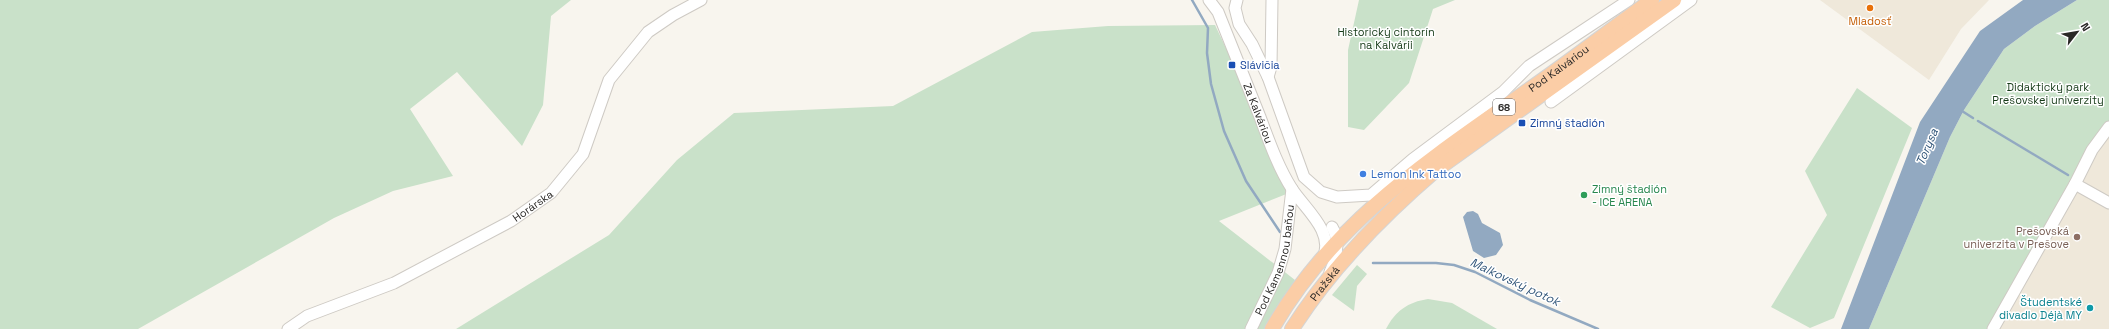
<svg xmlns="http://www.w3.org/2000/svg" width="2109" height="329" font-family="'Space Grotesk',sans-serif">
<rect width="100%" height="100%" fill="#f8f5ee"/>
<g fill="#efe8da">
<polygon points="1820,0 1989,0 1961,29 1929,80"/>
<polygon points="2109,130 2109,329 1991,329"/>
</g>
<g fill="#c9e1c9">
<polygon points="0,0 571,0 551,16 543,105 522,146 457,72 410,109 453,176 393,191 334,218 138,329 0,329"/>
<polygon points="1359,0 1455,0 1433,9 1409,83 1364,130 1348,127 1348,50"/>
<polygon points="2077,0 2109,0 2109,130 1991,329 1869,329 1950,137 1964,110 2004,49 2035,26"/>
<polygon points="1215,25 1294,191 1219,221 1295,280 1265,329 456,329 609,235 677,160 734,113 893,106 1032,32 1108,26"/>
<polygon points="1857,88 1912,128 1834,318 1810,328 1771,307 1827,215 1805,171"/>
<polygon points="1357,265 1367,274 1357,286 1354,311 1332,295"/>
<path d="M1428 299 1452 303 1497 329H1386C1395 311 1408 302 1428 299Z"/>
</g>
<g fill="#92a9c1">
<polygon points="2023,0 2077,0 2035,26 2004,49 1964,110 1950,137 1869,329 1841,329 1920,122 1980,31"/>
<polygon points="1473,211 1478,214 1482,223 1500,233 1503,245 1496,255 1484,258 1473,251 1463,217 1467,212"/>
</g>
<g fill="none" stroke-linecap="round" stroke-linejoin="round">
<g stroke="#92a9c1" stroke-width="2.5">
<polyline points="1192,0 1208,28 1207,53 1211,84 1224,131 1246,181 1280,232"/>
<polyline points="1962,111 1973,118"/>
<polyline points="1978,121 2068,175"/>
<polyline points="1373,263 1436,263 1454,265 1475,272 1530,300 1598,329"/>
</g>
<g stroke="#cecac4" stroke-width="13">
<g id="minor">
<path id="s1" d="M1209 0 1218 12C1232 47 1246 82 1260 117 1269 141 1278 167 1292 189 1305 209 1335 232 1323 258"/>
<polyline points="1237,0 1235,8 1239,24 1252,44 1268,77 1304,177 1321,192 1337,197 1371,195 1413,159 1503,92 1529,66 1629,0"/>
<polyline points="1268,77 1271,67 1272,0"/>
<polyline points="1551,102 1691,0"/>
<polyline points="2075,184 2092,150 2109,127"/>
<path d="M1330 272C1337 258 1340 240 1332 227"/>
<path id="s2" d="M288 329 307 316 394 283 511 221 551 193 583 154 609 80 648 32 673 15 701 0"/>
<path id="s3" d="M1251 329 1278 273 1285 249 1292 189"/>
<polyline points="1993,329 2075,184 2109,203"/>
</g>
</g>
<g stroke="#d4d4d4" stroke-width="16">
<g id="major">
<path id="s4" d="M1272 329C1333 222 1429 160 1527 91 1569 62 1610 30 1652 0"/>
<path id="s5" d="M1292 329C1331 268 1381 217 1436 170L1674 0"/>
</g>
</g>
<use href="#minor" stroke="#fff" stroke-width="11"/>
<use href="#major" stroke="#fbcda6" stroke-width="14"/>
</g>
<circle fill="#e8710a" stroke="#fff" stroke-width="1.5" cx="1870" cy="8" r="4"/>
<g fill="#1a4fb4" stroke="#fff" stroke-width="1.5">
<rect x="1228" y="61" width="8" height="8" rx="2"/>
<rect x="1518" y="119" width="8" height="8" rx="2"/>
</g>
<circle fill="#3f7fe0" stroke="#fff" stroke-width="1.5" cx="1363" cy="174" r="4"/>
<circle fill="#2e9e5b" stroke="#fff" stroke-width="1.5" cx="1584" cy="195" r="4"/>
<circle fill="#8d6e63" stroke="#fff" stroke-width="1.5" cx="2077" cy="237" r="4"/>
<circle fill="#0f9aa8" stroke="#fff" stroke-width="1.5" cx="2090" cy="308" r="4"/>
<g text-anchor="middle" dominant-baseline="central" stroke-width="3" stroke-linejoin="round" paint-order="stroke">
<rect fill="#fff" stroke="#6a6867" stroke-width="1" x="1493" y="99" width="22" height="16" rx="3"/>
<g font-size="10" font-weight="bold" fill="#2a2826">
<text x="1504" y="107">68</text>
</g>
<g font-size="11" fill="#c56008" stroke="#fff">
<text x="1870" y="21">Mladosť</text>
</g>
<g font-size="11" fill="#163b18" stroke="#fff">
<text x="1386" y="32">Historický cintorín<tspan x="1386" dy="13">na Kalvárii</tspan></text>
<text x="2048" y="87">Didaktický park<tspan x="2048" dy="13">Prešovskej univerzity</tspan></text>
</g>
<g font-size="11" fill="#164399" stroke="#fff" text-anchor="start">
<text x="1240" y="65">Slávičia</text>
<text x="1530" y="123">Zimný štadión</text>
</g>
<g font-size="11" fill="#2a2826" stroke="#fff">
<text stroke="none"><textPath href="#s4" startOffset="391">Pod Kalváriou</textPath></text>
<text stroke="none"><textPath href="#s1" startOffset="124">Za Kalváriou</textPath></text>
<text stroke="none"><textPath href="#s2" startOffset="275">Horárska</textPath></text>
<text stroke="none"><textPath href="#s3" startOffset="74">Pod Kamennou baňou</textPath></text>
<text stroke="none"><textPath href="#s5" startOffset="56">Pražská</textPath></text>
</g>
<g font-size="11" fill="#366cbe" stroke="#fff" text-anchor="start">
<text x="1371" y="174">Lemon Ink Tattoo</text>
</g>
<g font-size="11" fill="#27864d" stroke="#fff" text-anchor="start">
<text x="1592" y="189">Zimný štadión<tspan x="1592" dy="13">- ICE ARENA</tspan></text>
</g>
<g font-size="11" fill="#785e54" stroke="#fff" text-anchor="end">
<text x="2069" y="231">Prešovská<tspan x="2069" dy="13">univerzita v Prešove</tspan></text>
</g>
<g font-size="11" fill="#0d838f" stroke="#fff" text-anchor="end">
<text x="2082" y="302">Študentské<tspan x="2082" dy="13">divadlo Déjà MY</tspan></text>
</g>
<g font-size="12" font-style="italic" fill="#305579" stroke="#fff">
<text transform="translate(1927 147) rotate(-67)">Torysa</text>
<text transform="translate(1515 282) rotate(25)">Malkovský potok</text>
</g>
</g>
<g transform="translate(2077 32) rotate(59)" stroke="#ffffff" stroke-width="3" paint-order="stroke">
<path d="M0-3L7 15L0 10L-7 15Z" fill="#2a2826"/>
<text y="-6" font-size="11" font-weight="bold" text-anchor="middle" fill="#2a2826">N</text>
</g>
</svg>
